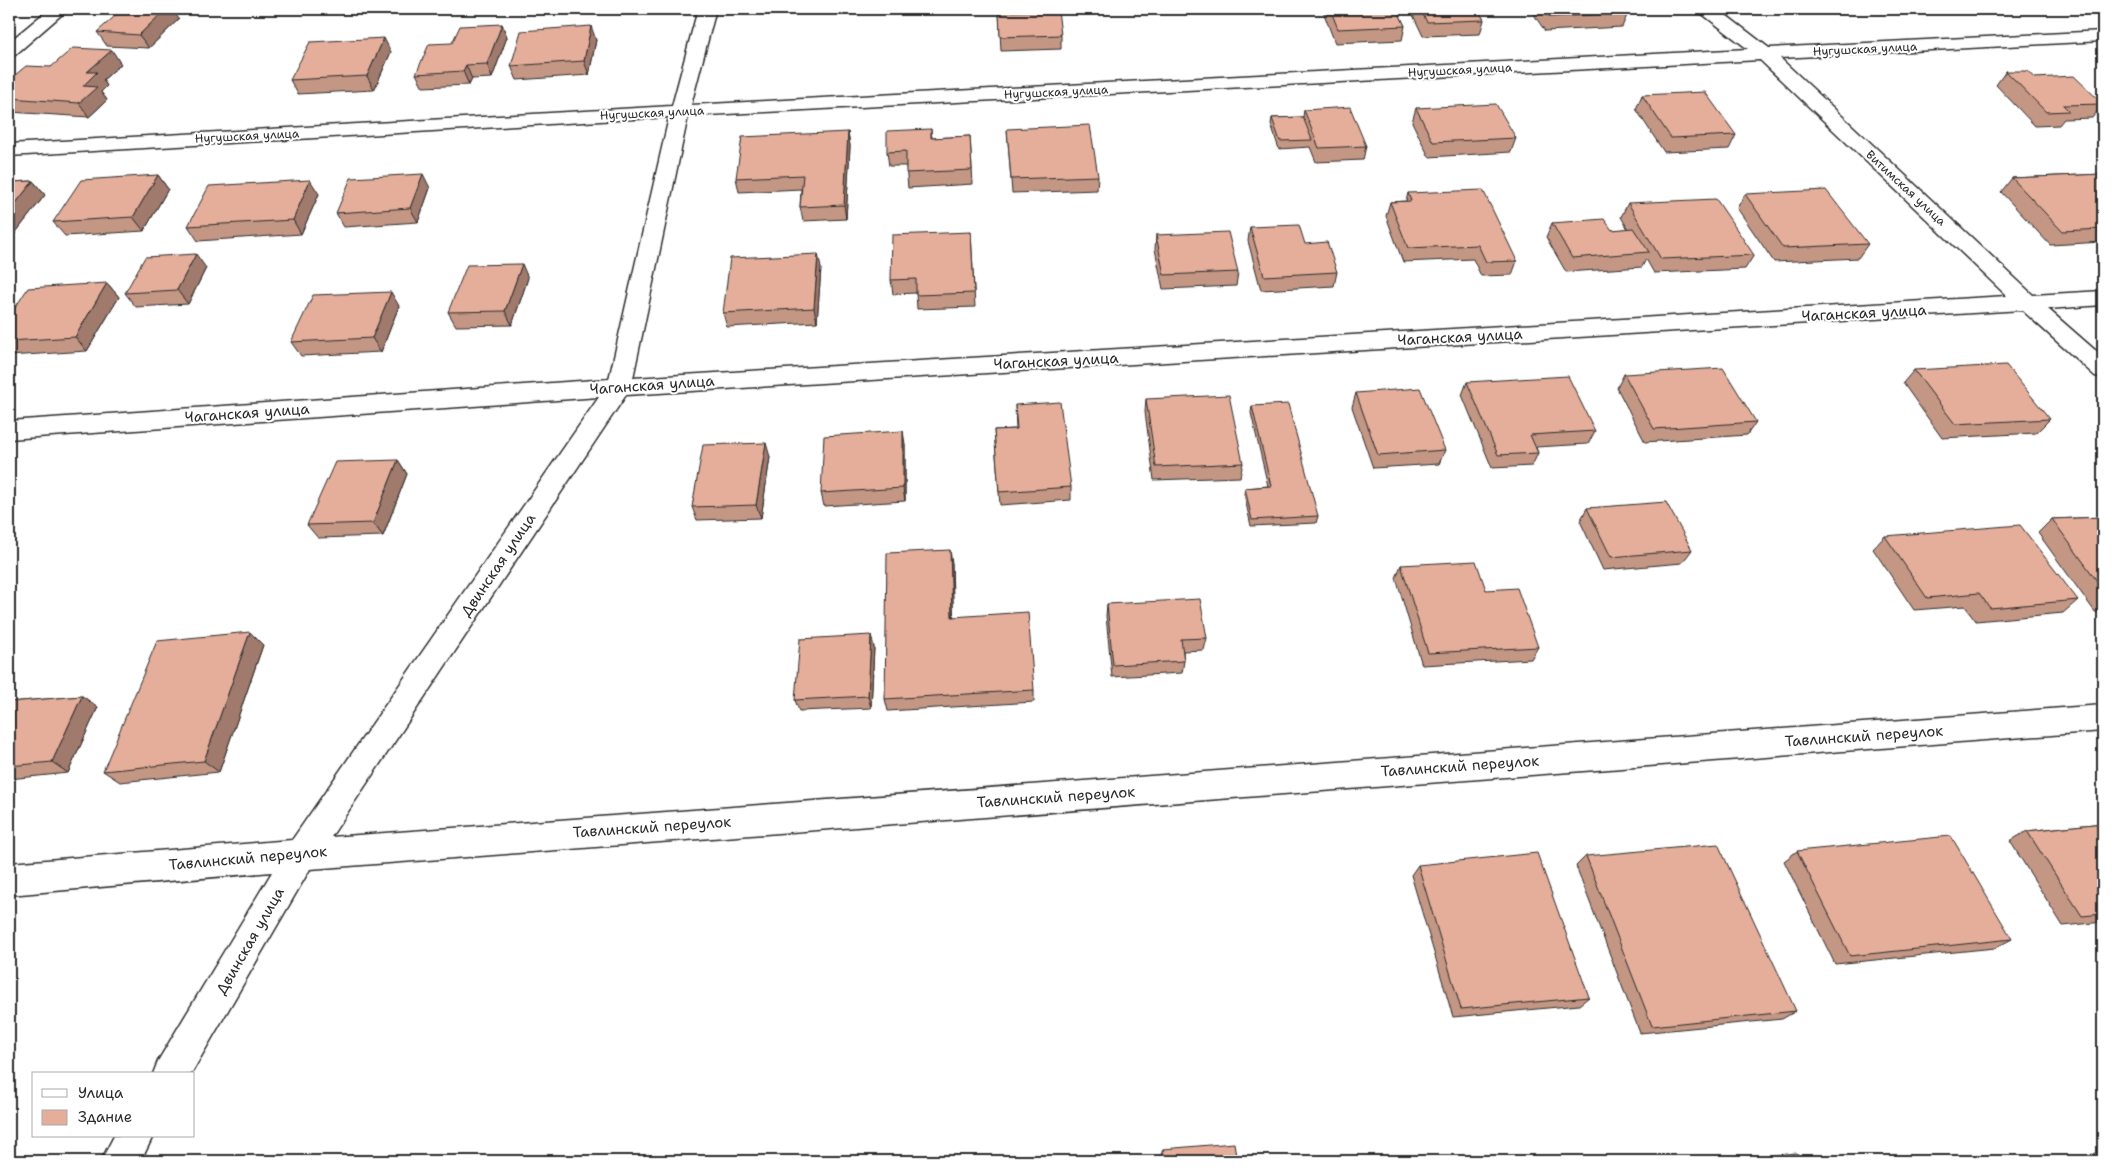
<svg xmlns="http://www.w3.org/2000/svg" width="2112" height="1170" font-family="'Shantell Sans',sans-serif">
<rect width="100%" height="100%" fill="#fff"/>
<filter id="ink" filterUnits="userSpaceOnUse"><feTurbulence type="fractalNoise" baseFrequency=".02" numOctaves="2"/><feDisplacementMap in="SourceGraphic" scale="10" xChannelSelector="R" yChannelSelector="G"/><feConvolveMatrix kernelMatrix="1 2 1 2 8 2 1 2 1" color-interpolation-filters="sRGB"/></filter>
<g filter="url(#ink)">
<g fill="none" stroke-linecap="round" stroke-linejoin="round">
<g stroke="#2b2b2b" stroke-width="3">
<g id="street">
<polygon points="49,9 68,9 15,55 9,56 9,42"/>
<path d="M698 9H716L691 105 1748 49 1701 13 1698 9H1718L1769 48 2103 31V41L1780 58 2033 295 2103 291V305L2048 309 2103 357V378L2095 376 2022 310 626 395 331 837 2103 705V731L310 869 191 1074H153L158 1061 272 872 9 895V863L292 840 599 397 9 439V421L609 379 669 117 9 156V144L672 106ZM1760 60 2007 296 633 378 688 116Z"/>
<polygon points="114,1136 153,1136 141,1161 101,1161"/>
</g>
</g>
<use href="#street" fill="#fff" fill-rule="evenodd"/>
</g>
<g fill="#c49684" stroke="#2b2b2b">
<polygon points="272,9 310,9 309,12 275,13"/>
<polygon points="325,9 364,9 362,13 328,14"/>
<polygon points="380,9 416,9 415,11 381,12"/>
<polygon points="1325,9 1397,9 1405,26 1402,40 1335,43 1324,14"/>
<polygon points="1415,9 1478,9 1484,20 1480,34 1423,36 1413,15"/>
<polygon points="1530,9 1624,9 1628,13 1622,27 1545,31"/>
<polygon points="1915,9 1954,9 1916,10"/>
<polygon points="999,12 1061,35 1061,49 1001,51"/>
<polygon points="179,19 149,48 107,46 97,32"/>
<polygon points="502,24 507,37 492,78 472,79 469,85 423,87 416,74 452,43"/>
<polygon points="596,40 589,75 517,80 511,66"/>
<polygon points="391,52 374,90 298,94 290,80"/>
<polygon points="121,64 103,80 107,86 101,92 107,100 89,117 9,112 9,80 51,67"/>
<polygon points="2006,71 2034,78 2103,104 2092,118 2064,119 2059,125 2035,126 1996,85"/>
<polygon points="1642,95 1736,135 1729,149 1664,152 1636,109"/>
<polygon points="1416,108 1516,138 1511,152 1429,157 1412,122"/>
<polygon points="1304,110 1366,146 1363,160 1316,162 1310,147 1279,149 1271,125 1272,118 1303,117"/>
<polygon points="931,129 932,138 970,136 973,184 908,188 906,166 889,166 887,152"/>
<polygon points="1007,129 1098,176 1097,190 1012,193"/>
<polygon points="848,132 850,146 846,219 803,221 800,207 801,189 739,192 736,178"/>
<polygon points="2103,174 2103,242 2050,245 2001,192 2012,178"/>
<polygon points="158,175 168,189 144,231 65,236 53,222"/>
<polygon points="33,181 45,195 13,236 9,236 9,182"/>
<polygon points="430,188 418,222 344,227 336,213"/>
<polygon points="1408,193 1517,261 1512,275 1481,276 1473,259 1403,262 1386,216 1390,202 1406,201"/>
<polygon points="319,194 301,234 198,241 188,226"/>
<polygon points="1745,194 1868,244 1858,258 1774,262 1737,208"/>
<polygon points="1628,203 1754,255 1745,269 1654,273 1646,259 1642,267 1566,272 1546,237 1552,223 1612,230 1628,229 1621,217"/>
<polygon points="1250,227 1305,244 1337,272 1334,286 1261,290 1248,241"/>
<polygon points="971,232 975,307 917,309 916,293 893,294 891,280"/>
<polygon points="1156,235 1238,272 1236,286 1163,289 1155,249"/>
<polygon points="206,268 188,304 136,307 125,293"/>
<polygon points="821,268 817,322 727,327 723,313"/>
<polygon points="528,278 512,325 456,326 448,312"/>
<polygon points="107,283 119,297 87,351 9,356 9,317"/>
<polygon points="399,306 381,352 301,356 291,342"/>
<polygon points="1914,370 2050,419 2036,433 1942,438 1903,383"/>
<polygon points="1624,374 1756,422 1747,435 1645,442 1617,388"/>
<polygon points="1467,382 1595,431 1588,444 1536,447 1538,453 1532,466 1492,468 1462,395"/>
<polygon points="1356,393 1445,450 1439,464 1373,468 1352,407"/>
<polygon points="1146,399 1243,463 1240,477 1154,480 1145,412"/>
<polygon points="1015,405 1071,487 1071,500 1000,505 994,430 1016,429"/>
<polygon points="1252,406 1318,516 1316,523 1251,526 1244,494 1245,488 1268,486 1251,413"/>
<polygon points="905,444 905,501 824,506 821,493"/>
<polygon points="770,457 761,518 697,520 692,507"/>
<polygon points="398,460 407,474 383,536 318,538 307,525"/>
<polygon points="1587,508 1692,550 1682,563 1603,570 1580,521"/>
<polygon points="2103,517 2103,612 2095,612 2038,533 2052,519"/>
<polygon points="1885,536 2078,600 2063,613 1976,621 1965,606 1914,610 1873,549"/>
<polygon points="952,563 953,617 1034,690 1034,702 888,711 885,699"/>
<polygon points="1401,565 1486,590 1538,647 1531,659 1422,665 1396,578"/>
<polygon points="1107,604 1207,638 1204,650 1183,651 1184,661 1182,673 1112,677 1106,616"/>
<polygon points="263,645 219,772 120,782 103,771"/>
<polygon points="874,647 871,708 799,711 795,700"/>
<polygon points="82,696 98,707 68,773 9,779 9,702"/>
<polygon points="2103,823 2103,922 2063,926 2010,841 2027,831"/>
<polygon points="1797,851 2012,939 1995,948 1835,964 1784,861"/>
<polygon points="1586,856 1796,1011 1782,1019 1640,1033 1576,866"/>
<polygon points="1418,865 1589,997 1579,1005 1453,1017 1411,875"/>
<polygon points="1163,1149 1237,1161 1162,1161 1161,1155"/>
<polygon points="2103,1151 2103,1161 2085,1161 2083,1157"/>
</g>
<g fill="#a07a6c" stroke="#2b2b2b">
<polygon points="166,9 172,9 179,19 149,48 139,35"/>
<polygon points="360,9 364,9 362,13"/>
<polygon points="502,24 507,37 492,78 487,64"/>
<polygon points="591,26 596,40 589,75 584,61"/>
<polygon points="384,38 391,52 374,90 367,76"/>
<polygon points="112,50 121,64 103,80 107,86 101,92 107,100 89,117 79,103 83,86 87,72"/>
<polygon points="466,65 472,79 469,85 463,71"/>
<polygon points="848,132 850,146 846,219 844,205"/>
<polygon points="423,174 430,188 418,222 410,208"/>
<polygon points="158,175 168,189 144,231 133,217"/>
<polygon points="310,180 319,194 301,234 293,220"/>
<polygon points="33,181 45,195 13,236 9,231 9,212"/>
<polygon points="196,254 206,268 188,304 177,290"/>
<polygon points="818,254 821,268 817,322 814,308"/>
<polygon points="522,264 528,278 512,325 505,311"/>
<polygon points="107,283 119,297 87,351 75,337"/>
<polygon points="391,292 399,306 381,352 372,338"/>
<polygon points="903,431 905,444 905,501 903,488"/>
<polygon points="766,443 770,457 761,518 756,505"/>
<polygon points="398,460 407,474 383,536 373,523"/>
<polygon points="950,550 952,563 954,630 952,617"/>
<polygon points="250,632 263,645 219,772 204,761"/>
<polygon points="871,635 874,647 871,708 868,696"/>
<polygon points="82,696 98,707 68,773 52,762"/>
</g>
<g fill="#e4ae9a" stroke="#2b2b2b">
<polygon points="123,9 166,9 139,35 97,32"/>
<polygon points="1330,9 1397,9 1405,26 1338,29"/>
<polygon points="1420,9 1478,9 1484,20 1427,22"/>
<polygon points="1544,9 1624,9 1628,13 1550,17"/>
<polygon points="1058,10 1061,35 1000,37 999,12"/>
<polygon points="502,24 487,64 466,65 463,71 416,74 429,44 452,43 460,26"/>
<polygon points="591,26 584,61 511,66 521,31"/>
<polygon points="384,38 367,76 290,80 310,42"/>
<polygon points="73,48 112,50 87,72 97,72 83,86 97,87 79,103 9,98 9,80 26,66 51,67"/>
<polygon points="2006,71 2028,71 2034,78 2074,76 2103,104 2063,105 2069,111 2046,112"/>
<polygon points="1705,92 1736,135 1671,138 1642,95"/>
<polygon points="1496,104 1516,138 1433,142 1416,108"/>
<polygon points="1350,107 1366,146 1319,148 1304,110"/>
<polygon points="1303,117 1312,140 1280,141 1272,118"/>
<polygon points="1090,125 1098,176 1011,179 1007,129"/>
<polygon points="931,129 931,138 970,136 972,170 906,173 906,151 887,152 887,131"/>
<polygon points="848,132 844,205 800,207 803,175 736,178 742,137"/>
<polygon points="423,174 410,208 336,213 351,178"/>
<polygon points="2103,174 2103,229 2062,231 2012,178"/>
<polygon points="158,175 133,217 53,222 81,180"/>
<polygon points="310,180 293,220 188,226 209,186"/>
<polygon points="33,181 9,212 9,182"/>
<polygon points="1483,190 1517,261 1486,262 1478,245 1408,248 1390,202 1411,201 1408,193"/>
<polygon points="1826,190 1868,244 1783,248 1745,194"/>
<polygon points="1716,199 1754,255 1661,259 1628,203"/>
<polygon points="1604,219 1612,230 1633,228 1649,252 1572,258 1552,223"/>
<polygon points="1299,225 1305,244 1327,242 1337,272 1264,276 1250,227"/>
<polygon points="971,232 974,293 916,295 916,279 891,280 892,235"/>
<polygon points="1228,232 1238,272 1164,275 1156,235"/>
<polygon points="196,254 177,290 125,293 145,257"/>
<polygon points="818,254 814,308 723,313 730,258"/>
<polygon points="522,264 505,311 448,312 467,265"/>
<polygon points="107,283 75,337 9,341 9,317 28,288"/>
<polygon points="391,292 372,338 291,342 313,295"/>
<polygon points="2006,365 2050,419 1955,424 1914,370"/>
<polygon points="1723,368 1756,422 1654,429 1624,374"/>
<polygon points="1568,376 1595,431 1530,435 1538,453 1498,455 1467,382"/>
<polygon points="1420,388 1445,450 1378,455 1356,393"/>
<polygon points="1229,395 1243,463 1156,467 1146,399"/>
<polygon points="1060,402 1071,487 999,492 994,430 1017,429 1015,405"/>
<polygon points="1288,404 1318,516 1252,520 1245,488 1271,486 1252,406"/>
<polygon points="903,431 903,488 821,493 824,436"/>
<polygon points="766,443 756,505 692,507 703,445"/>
<polygon points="398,460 373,523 307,525 335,462"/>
<polygon points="1666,502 1692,550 1611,557 1587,508"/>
<polygon points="2103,517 2103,589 2052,519"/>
<polygon points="2020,525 2078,600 1990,608 1979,593 1927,598 1885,536"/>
<polygon points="950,550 952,617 1028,612 1034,690 885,699 887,553"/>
<polygon points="1476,561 1486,590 1517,588 1538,647 1428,653 1401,565"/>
<polygon points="1200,599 1207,638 1181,639 1184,661 1113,665 1107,604"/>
<polygon points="250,632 204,761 103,771 157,641"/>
<polygon points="871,635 868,696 795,700 800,639"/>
<polygon points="82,696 52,762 9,766 9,702"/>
<polygon points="2103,823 2103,914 2082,916 2027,831"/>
<polygon points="1951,836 2012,939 1850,956 1797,851"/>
<polygon points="1718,844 1796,1011 1652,1026 1586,856"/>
<polygon points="1537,853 1589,997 1461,1009 1418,865"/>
<polygon points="1234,1143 1237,1161 1165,1161 1163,1149"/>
<polygon points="1797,1153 1800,1161 1713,1161"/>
</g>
</g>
<g text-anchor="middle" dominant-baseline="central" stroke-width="4" stroke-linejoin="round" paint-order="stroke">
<g font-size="12" fill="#2b2b2b" stroke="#fff">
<text transform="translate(1865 49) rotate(-3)">Нугушская улица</text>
<text transform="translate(1460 70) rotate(-3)">Нугушская улица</text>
<text transform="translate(1056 92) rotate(-3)">Нугушская улица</text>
<text transform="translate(652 113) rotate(-3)">Нугушская улица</text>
<text transform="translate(247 136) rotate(-3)">Нугушская улица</text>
<text transform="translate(1906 188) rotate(43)">Витимская улица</text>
</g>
<g font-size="15" fill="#2b2b2b" stroke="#fff">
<text transform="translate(1864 313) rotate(-3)">Чаганская улица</text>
<text transform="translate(1460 337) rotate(-3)">Чаганская улица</text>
<text transform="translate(1056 361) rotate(-3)">Чаганская улица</text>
<text transform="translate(652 385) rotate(-4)">Чаганская улица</text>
<text transform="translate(247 413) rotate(-4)">Чаганская улица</text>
<text transform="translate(498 565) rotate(-56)">Двинская улица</text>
<text transform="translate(1864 736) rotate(-4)">Тавлинский переулок</text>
<text transform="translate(1460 766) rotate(-4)">Тавлинский переулок</text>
<text transform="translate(1056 797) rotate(-4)">Тавлинский переулок</text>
<text transform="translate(652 827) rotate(-4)">Тавлинский переулок</text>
<text transform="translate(248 858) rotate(-5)">Тавлинский переулок</text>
<text transform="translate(250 941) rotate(-60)">Двинская улица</text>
</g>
</g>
<rect width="2112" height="1170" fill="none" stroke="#fff" stroke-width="30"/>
<rect x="15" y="15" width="2082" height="1140" fill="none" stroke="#2b2b2b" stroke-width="2" filter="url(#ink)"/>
<rect x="32" y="1072" width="162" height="65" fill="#ffffff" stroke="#aaaaaa"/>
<rect x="42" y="1089" width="25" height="8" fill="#ffffff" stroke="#aaaaaa"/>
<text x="78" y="1098" font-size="15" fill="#2b2b2b">Улица</text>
<rect x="42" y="1110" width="25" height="15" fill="#e4ae9a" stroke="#aaaaaa"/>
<text x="78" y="1122" font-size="15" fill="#2b2b2b">Здание</text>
</svg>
